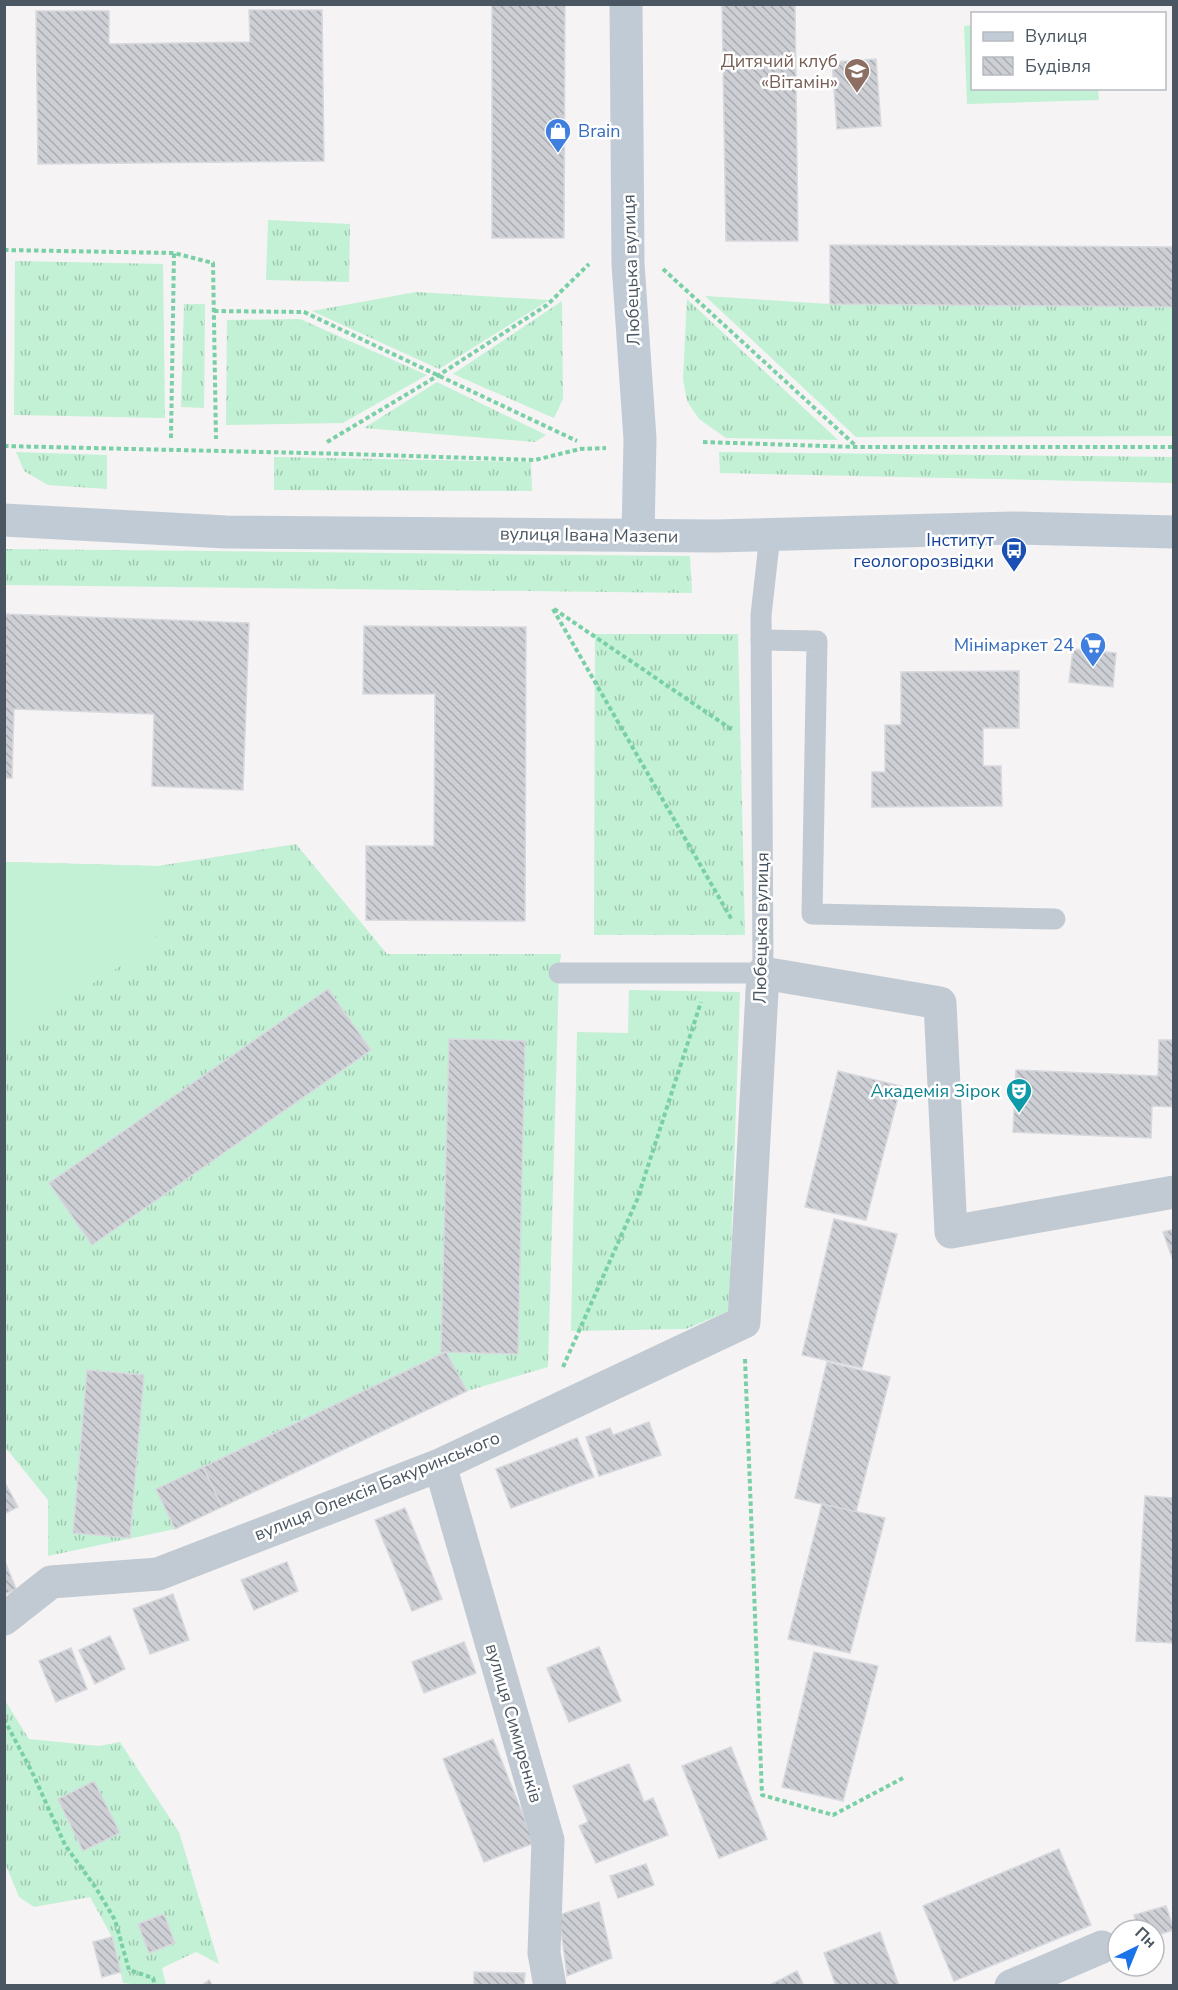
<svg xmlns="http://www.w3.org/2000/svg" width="1178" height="1990" font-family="'Nunito Sans',sans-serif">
<defs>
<pattern id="grass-tufts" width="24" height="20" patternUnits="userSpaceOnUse" patternTransform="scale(1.5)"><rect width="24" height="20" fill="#c3f1d5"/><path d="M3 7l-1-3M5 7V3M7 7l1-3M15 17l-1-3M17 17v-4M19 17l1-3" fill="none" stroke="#a0c6b0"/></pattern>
<pattern id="building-back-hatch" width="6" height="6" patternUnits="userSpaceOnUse" patternTransform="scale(1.5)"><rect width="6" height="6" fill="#cdcfd5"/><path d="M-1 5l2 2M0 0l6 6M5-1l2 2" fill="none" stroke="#a8abb0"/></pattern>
</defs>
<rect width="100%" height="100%" fill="#f5f3f3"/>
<g fill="url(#grass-tufts)">
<polygon points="268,220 350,224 349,282 266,280"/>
<polygon points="15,261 163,264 165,418 14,415"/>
<polygon points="416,292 549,300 439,369 312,311"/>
<polygon points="705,296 830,304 1173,307 1173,436 856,437"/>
<polygon points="687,299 838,440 726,438 699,419 687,401 683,379"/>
<polygon points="562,301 563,399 554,418 453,374"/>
<polygon points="184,304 205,304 204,408 181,407"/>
<polygon points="300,319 427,375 343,423 226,425 227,320"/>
<polygon points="437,382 546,435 535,442 364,428"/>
<polygon points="16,452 107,455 107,489 48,485 24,471"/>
<polygon points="719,452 1173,457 1173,483 720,473"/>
<polygon points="274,457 531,462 532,491 274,490"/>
<polygon points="5,549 690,556 692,593 5,585"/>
<polygon points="595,634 738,634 745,935 594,935"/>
<polygon points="296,844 387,954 561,954 559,973 548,1367 467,1391 175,1529 48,1556 48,1500 5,1447 4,862 158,866"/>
<polygon points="629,990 740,992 729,1311 686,1329 571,1331 577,1032 628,1033"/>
<polygon points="4,1699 29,1739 99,1746 120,1742 179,1832 219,1964 196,1952 162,1968 166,1985 141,1985 123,1983 112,1937 90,1897 34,1907 19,1897 5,1863"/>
</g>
<g fill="#c3f1d5">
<polygon points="972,25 972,88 1098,89 1099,100 967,104 964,26"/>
<polygon points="5,862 158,866 156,944 5,1038"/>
</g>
<g fill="url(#building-back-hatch)" stroke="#d7d9de" stroke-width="1.5">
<polygon points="492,4 565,4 564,238 492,238"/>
<polygon points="722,4 795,4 798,241 726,241"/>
<polygon points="249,10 322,10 324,161 38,164 36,11 109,11 109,44 250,42"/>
<polygon points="876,59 881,126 837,129 832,62"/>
<polygon points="830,245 1174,247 1174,307 830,304"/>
<polygon points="4,614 249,623 243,790 152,786 154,714 14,709 12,778 4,778"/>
<polygon points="364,626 526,627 525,921 366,920 366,846 434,846 435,694 363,694"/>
<polygon points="1073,649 1116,653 1113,687 1069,682"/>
<polygon points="1019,671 1019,728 983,728 983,766 1001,766 1002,806 872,807 872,772 885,772 885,725 901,725 901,672"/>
<polygon points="328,989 371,1050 92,1245 49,1183"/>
<polygon points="449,1039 525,1041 518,1354 441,1352"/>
<polygon points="1159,1040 1174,1040 1174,1107 1152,1106 1151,1138 1013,1132 1016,1070 1158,1076"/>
<polygon points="838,1071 901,1086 866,1220 805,1207"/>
<polygon points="834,1219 897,1234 862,1368 802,1355"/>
<polygon points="1174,1229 1174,1263 1163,1232"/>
<polygon points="446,1352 467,1391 222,1507 203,1467"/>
<polygon points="827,1362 890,1377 856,1512 795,1498"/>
<polygon points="87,1370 144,1375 130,1538 73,1533"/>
<polygon points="649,1422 661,1455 599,1476 586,1437 610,1428 613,1435"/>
<polygon points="577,1438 594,1477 511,1508 496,1469"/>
<polygon points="203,1467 222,1507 175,1529 156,1489"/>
<polygon points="4,1481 18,1507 4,1514"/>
<polygon points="1145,1496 1174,1498 1174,1643 1136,1641"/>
<polygon points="822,1504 885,1518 850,1653 788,1639"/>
<polygon points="405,1508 442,1599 412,1611 375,1520"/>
<polygon points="4,1559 16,1589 4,1595"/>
<polygon points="287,1562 298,1591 254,1610 241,1580"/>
<polygon points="173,1594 189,1640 150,1654 133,1609"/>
<polygon points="110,1636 125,1669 95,1684 79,1650"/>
<polygon points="464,1642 476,1673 424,1693 412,1662"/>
<polygon points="599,1647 621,1701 569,1722 547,1668"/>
<polygon points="71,1648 87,1689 56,1702 39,1661"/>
<polygon points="814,1652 878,1666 843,1801 782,1787"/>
<polygon points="493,1739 534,1843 484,1862 443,1759"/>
<polygon points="731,1747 767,1839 719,1858 682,1766"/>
<polygon points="629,1764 644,1802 653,1798 668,1835 596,1863 579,1826 588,1822 573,1786"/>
<polygon points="94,1781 120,1833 83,1851 58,1799"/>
<polygon points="1059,1849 1091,1925 954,1981 923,1906"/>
<polygon points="646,1864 654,1885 618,1898 610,1876"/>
<polygon points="599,1902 612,1958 567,1976 559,1915"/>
<polygon points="1166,1906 1174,1930 1154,1936 1154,1930 1139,1930 1134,1915"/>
<polygon points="164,1914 175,1943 149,1953 138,1924"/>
<polygon points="880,1932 899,1986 836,1986 824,1953"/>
<polygon points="112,1937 121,1972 102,1977 93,1942"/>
<polygon points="797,1971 804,1986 768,1986"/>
<polygon points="474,1972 525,1973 524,1986 474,1986"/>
<polygon points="209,1980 213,1986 201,1986"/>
</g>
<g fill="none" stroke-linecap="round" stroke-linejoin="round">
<g stroke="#7ad0a6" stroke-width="4" stroke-dasharray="4.5 3" stroke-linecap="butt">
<polyline points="4,250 174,253 213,263 216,439"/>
<polyline points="663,269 856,446"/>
<polyline points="214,311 304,312 577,441"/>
<polyline points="171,438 174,253"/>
<polyline points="327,442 439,375 547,305 589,264"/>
<polyline points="703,442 857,447 1174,447"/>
<polyline points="4,446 349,454 535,460 580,449 606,448"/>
<polyline points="553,609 732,920"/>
<polyline points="554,609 734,731"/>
<polyline points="745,1359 762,1795 833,1815 903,1778"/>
<polyline points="563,1367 637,1200 701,1002"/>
<polyline points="4,1719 33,1774 65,1845 96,1888 115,1920 129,1970 153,1978 155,1986"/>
</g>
<g stroke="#c1cad2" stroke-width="21">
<polyline points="761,640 817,641 812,914 1055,919"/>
<polyline points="559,973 763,973 761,615 770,535"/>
</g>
<g stroke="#c1cad2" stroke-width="33">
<polyline points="440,1465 548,1840 544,1953 550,1986"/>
<polyline points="4,1619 51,1582 158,1574 440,1465 744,1322 763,973 940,1003 951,1232 1174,1192"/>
<polyline points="1011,1986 1102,1947"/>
</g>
<g stroke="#c1cbd6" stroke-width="33">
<polyline points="626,4 628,264 640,439 638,535"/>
<polyline points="4,520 226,532 715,536 1012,528 1174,532"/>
</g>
</g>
<defs>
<g id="school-pin" transform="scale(1.35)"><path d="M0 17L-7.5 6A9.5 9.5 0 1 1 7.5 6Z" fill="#8d6e63" stroke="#fff"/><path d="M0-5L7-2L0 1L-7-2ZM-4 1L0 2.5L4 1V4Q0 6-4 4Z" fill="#fff"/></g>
<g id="shop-pin" transform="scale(1.35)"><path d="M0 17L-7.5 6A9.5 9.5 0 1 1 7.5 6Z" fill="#3f7fe0" stroke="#fff"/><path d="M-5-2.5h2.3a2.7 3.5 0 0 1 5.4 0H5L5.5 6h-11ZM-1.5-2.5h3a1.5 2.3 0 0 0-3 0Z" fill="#fff"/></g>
<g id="bus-pin" transform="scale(1.35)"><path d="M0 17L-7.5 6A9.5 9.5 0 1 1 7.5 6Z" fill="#1a4fb4" stroke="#fff"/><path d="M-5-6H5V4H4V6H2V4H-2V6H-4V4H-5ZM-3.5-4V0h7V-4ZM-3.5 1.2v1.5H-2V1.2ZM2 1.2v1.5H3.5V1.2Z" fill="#fff"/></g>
<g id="supermarket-pin" transform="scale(1.35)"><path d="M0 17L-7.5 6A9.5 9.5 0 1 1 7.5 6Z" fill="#3f7fe0" stroke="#fff"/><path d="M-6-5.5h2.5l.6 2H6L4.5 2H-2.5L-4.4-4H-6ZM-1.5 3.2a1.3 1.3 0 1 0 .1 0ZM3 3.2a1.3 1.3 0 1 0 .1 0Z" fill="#fff"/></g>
<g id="theatre-pin" transform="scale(1.35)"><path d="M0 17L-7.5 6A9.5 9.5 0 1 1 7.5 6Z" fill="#0f9aa8" stroke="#fff"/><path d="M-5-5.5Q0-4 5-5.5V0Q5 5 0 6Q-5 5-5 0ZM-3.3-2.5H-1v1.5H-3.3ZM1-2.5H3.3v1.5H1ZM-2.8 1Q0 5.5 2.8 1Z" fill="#fff"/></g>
</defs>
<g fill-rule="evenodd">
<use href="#school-pin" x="857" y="71"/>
<use href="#shop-pin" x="558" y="131"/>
<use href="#bus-pin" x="1014" y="550"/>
<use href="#supermarket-pin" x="1093" y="645"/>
<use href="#theatre-pin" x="1019" y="1091"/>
</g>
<g text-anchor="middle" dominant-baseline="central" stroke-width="5" stroke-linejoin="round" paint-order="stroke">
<g font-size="18" fill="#785e54" stroke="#fff" text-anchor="end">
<text x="838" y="61">Дитячий клуб<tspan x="838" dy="21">«Вітамін»</tspan></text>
</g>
<g font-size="18" fill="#366cbe" stroke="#fff" text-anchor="start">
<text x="578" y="131">Brain</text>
<text x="1074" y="645" text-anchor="end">Мінімаркет 24</text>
</g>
<g font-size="18" fill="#4a5661" stroke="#fff">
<text transform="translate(631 270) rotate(-92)">Любецька вулиця</text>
<text transform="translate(589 535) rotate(1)">вулиця Івана Мазепи</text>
<text transform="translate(761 928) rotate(-89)">Любецька вулиця</text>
<text transform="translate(377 1486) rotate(-22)">вулиця Олексія Бакуринського</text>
<text transform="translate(514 1723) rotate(74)">вулиця Симиренків</text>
</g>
<g font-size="18" fill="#164399" stroke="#fff" text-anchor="end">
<text x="994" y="540">Інститут<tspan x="994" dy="21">геологорозвідки</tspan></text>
</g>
<g font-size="18" fill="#0d838f" stroke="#fff" text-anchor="end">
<text x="1000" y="1091">Академія Зірок</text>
</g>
</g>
<rect width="1178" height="1990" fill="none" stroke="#4a5661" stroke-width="12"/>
<rect x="971" y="12" width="195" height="78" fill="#ffffff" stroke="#b7bbc0" stroke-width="1.5"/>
<rect x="983" y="32" width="30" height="9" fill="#c1cbd6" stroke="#b7bbc0" stroke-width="1.5"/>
<text x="1025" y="42" font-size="18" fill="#4a5661">Вулиця</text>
<rect x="983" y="57" width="30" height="18" fill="url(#building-back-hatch)" stroke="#b7bbc0" stroke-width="1.5"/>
<text x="1025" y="72" font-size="18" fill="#4a5661">Будівля</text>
<g transform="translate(1136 1948) rotate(43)"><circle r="28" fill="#ffffff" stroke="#b7bbc0" stroke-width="1.5"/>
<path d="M0-4.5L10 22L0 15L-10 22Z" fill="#1a73e8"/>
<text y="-9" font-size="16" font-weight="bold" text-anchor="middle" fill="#4a5661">Пн</text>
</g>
</svg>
